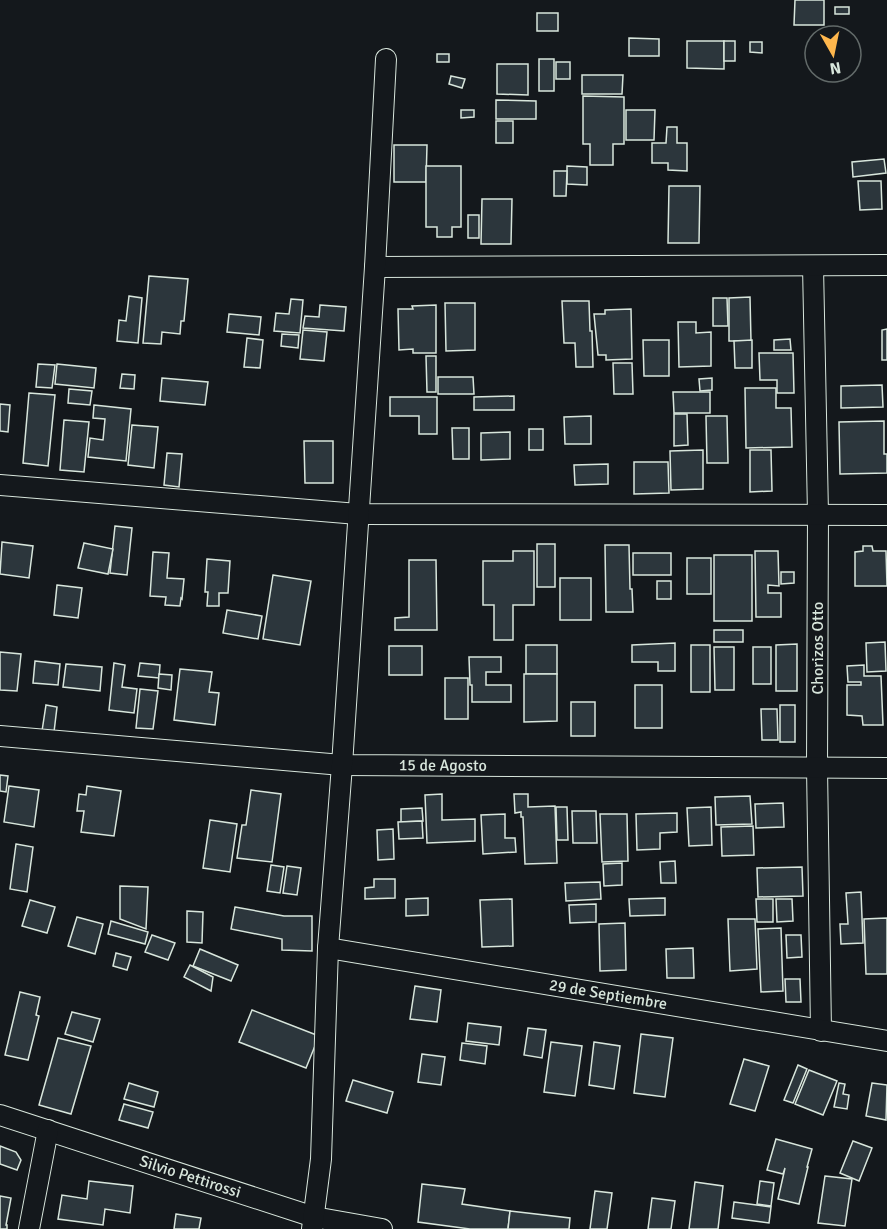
<svg xmlns="http://www.w3.org/2000/svg" width="887" height="1229" font-family="Signika,sans-serif">
<rect width="100%" height="100%" fill="#14181c"/>
<g fill="#2c363c" stroke="#d8e6dc" stroke-width="1.5">
<polygon points="795,0 824,0 824,25 794,25"/>
<rect x="835" y="7" width="14" height="7"/>
<rect x="537" y="13" width="21" height="18"/>
<polygon points="629,38 659,39 659,56 629,56"/>
<polygon points="687,41 724,41 724,69 687,68"/>
<rect x="724" y="41" width="11" height="20"/>
<polygon points="750,42 762,42 762,53 750,52"/>
<rect x="437" y="54" width="12" height="8"/>
<rect x="539" y="59" width="15" height="32"/>
<rect x="556" y="62" width="14" height="17"/>
<polygon points="497,64 528,64 528,95 497,94"/>
<polygon points="582,75 623,75 622,94 582,94"/>
<polygon points="451,76 465,79 462,88 449,84"/>
<polygon points="583,96 624,97 624,144 613,144 613,165 590,165 590,144 583,144"/>
<polygon points="496,100 536,101 536,119 496,119"/>
<polygon points="461,110 474,110 474,117 461,118"/>
<polygon points="626,110 655,110 654,140 626,140"/>
<rect x="496" y="121" width="17" height="22"/>
<polygon points="667,127 677,127 677,143 687,143 687,171 668,170 668,163 652,163 652,143 666,143"/>
<polygon points="394,145 427,145 426,182 394,182"/>
<polygon points="884,159 886,173 853,177 852,162"/>
<polygon points="426,166 461,166 461,227 452,227 452,237 437,237 437,227 426,227"/>
<polygon points="567,166 587,167 587,185 567,184"/>
<polygon points="554,171 567,171 566,196 554,196"/>
<polygon points="858,181 881,181 882,209 860,210"/>
<polygon points="669,186 700,186 699,243 668,243"/>
<polygon points="482,199 512,199 511,244 481,244"/>
<rect x="468" y="215" width="11" height="23"/>
<polygon points="149,276 188,279 184,321 181,321 180,334 162,332 161,344 143,343"/>
<polygon points="129,296 142,298 138,343 117,341 119,320 126,321"/>
<polygon points="750,297 751,341 729,341 729,298"/>
<polygon points="713,298 727,298 728,326 713,326"/>
<polygon points="291,299 303,300 300,333 274,331 276,313 289,314"/>
<polygon points="562,301 589,301 590,331 592,331 593,367 576,367 575,343 564,343"/>
<polygon points="445,303 475,303 475,350 446,351"/>
<polygon points="320,305 346,307 344,331 303,328 305,316 319,317"/>
<polygon points="436,305 436,353 413,353 413,349 399,350 398,309 413,309 412,306"/>
<polygon points="631,309 632,359 606,360 606,355 598,355 594,314 605,314 605,310"/>
<polygon points="229,314 261,317 259,335 227,332"/>
<polygon points="678,322 696,322 696,333 711,332 711,366 679,367"/>
<polygon points="887,329 887,360 882,360 882,330"/>
<polygon points="303,330 327,332 324,361 300,359"/>
<polygon points="282,334 299,335 298,348 281,346"/>
<polygon points="247,338 263,340 260,368 244,367"/>
<polygon points="790,339 791,350 774,350 774,340"/>
<polygon points="643,340 669,340 669,376 644,376"/>
<polygon points="752,340 752,368 735,368 734,341"/>
<polygon points="759,353 793,353 794,393 777,393 777,380 760,380"/>
<polygon points="426,356 436,356 436,392 427,392"/>
<polygon points="613,363 632,363 633,394 614,394"/>
<polygon points="38,364 55,365 52,388 36,387"/>
<polygon points="57,364 96,368 94,388 55,384"/>
<polygon points="122,374 135,375 134,389 120,388"/>
<polygon points="438,377 473,377 474,394 438,394"/>
<polygon points="162,378 208,382 205,405 160,401"/>
<polygon points="712,378 712,390 700,391 699,379"/>
<polygon points="882,385 883,407 841,408 841,386"/>
<polygon points="745,388 776,388 776,408 791,408 792,447 746,448"/>
<polygon points="69,389 92,391 90,405 68,403"/>
<polygon points="673,392 710,392 710,413 674,413"/>
<polygon points="29,393 55,395 48,466 23,463"/>
<polygon points="514,396 514,410 474,410 474,397"/>
<polygon points="390,397 437,397 437,434 419,434 419,416 390,416"/>
<polygon points="0,404 10,405 8,432 0,431"/>
<polygon points="94,405 131,409 126,461 88,457 90,438 103,440 105,419 93,418"/>
<polygon points="674,414 687,414 688,445 674,446"/>
<polygon points="591,416 591,444 565,444 564,417"/>
<polygon points="706,416 727,416 728,463 707,463"/>
<polygon points="64,420 89,422 84,472 60,470"/>
<polygon points="884,421 884,454 887,454 887,473 840,474 839,422"/>
<polygon points="132,425 158,427 154,468 128,465"/>
<polygon points="452,428 469,428 469,459 453,459"/>
<rect x="529" y="429" width="14" height="21"/>
<polygon points="510,432 510,459 481,460 481,433"/>
<polygon points="304,441 333,441 333,483 305,483"/>
<polygon points="703,450 703,489 671,490 670,451"/>
<polygon points="750,450 771,450 772,491 750,492"/>
<polygon points="167,453 182,454 179,487 164,485"/>
<polygon points="634,462 668,462 669,493 634,494"/>
<polygon points="608,464 608,484 575,485 574,465"/>
<polygon points="115,526 132,528 127,575 110,573"/>
<polygon points="2,542 33,546 29,578 0,574"/>
<polygon points="84,543 113,549 108,574 78,568"/>
<rect x="537" y="544" width="18" height="43"/>
<polygon points="605,545 629,545 630,589 632,589 633,612 606,612"/>
<polygon points="863,546 872,546 873,551 886,551 887,586 855,586 855,552 863,551"/>
<polygon points="513,551 534,551 534,605 513,605 513,640 494,640 494,605 483,605 483,561 513,561"/>
<polygon points="755,551 778,551 779,586 768,585 768,593 781,593 781,617 756,617"/>
<polygon points="153,552 169,553 167,578 184,579 182,599 181,598 180,606 165,605 166,597 150,596"/>
<rect x="633" y="553" width="38" height="22"/>
<rect x="714" y="555" width="38" height="66"/>
<rect x="687" y="558" width="24" height="36"/>
<polygon points="207,559 230,561 228,593 219,593 219,606 207,606 208,592 205,592"/>
<polygon points="409,560 436,560 437,630 395,630 395,618 409,617"/>
<polygon points="781,572 794,572 794,583 781,584"/>
<polygon points="273,575 311,581 300,645 263,639"/>
<rect x="560" y="578" width="31" height="42"/>
<rect x="657" y="581" width="14" height="18"/>
<polygon points="57,585 82,588 78,618 54,615"/>
<polygon points="227,610 262,616 258,639 223,633"/>
<rect x="714" y="630" width="29" height="12"/>
<polygon points="885,642 886,671 867,672 866,643"/>
<polygon points="675,643 675,671 658,671 658,662 632,662 632,645"/>
<polygon points="797,644 797,691 776,691 776,645"/>
<rect x="526" y="645" width="31" height="29"/>
<rect x="691" y="645" width="19" height="47"/>
<rect x="389" y="646" width="33" height="29"/>
<polygon points="714,647 734,647 734,690 715,690"/>
<rect x="753" y="647" width="18" height="37"/>
<polygon points="0,652 21,654 17,691 0,690"/>
<polygon points="469,657 501,657 501,672 486,672 486,685 511,685 511,702 472,702 472,685 470,685"/>
<polygon points="35,661 60,664 58,685 33,683"/>
<polygon points="114,663 125,665 122,687 137,689 134,713 109,710"/>
<polygon points="140,663 160,665 159,678 138,676"/>
<polygon points="66,664 102,667 100,691 63,687"/>
<polygon points="864,665 864,676 881,676 883,725 863,725 862,716 847,715 847,685 861,685 861,682 848,682 847,666"/>
<polygon points="180,669 212,672 209,692 219,693 215,725 174,720"/>
<polygon points="159,674 172,675 171,690 158,688"/>
<polygon points="524,674 557,674 557,721 524,722"/>
<rect x="445" y="678" width="23" height="41"/>
<rect x="635" y="685" width="27" height="43"/>
<polygon points="140,689 158,691 153,729 136,728"/>
<rect x="571" y="702" width="24" height="34"/>
<polygon points="46,705 57,707 54,732 42,731"/>
<rect x="780" y="705" width="15" height="37"/>
<polygon points="761,709 777,709 778,740 762,740"/>
<polygon points="0,775 8,776 6,792 0,791"/>
<polygon points="9,786 39,790 34,827 4,822"/>
<polygon points="87,786 121,791 114,836 81,832 84,811 77,811 79,794 86,795"/>
<polygon points="251,790 281,794 272,862 237,858 242,825 246,825"/>
<polygon points="442,794 442,820 475,819 475,841 427,843 425,795"/>
<polygon points="514,794 528,794 528,807 555,806 557,863 525,864 523,817 521,817 521,812 515,813"/>
<polygon points="750,796 752,824 716,825 715,797"/>
<polygon points="783,803 784,827 756,828 755,804"/>
<polygon points="556,807 567,807 568,840 557,840"/>
<polygon points="711,807 712,845 689,846 687,808"/>
<polygon points="422,808 423,821 401,822 401,809"/>
<polygon points="572,811 596,811 597,843 573,843"/>
<polygon points="677,813 677,832 660,833 660,849 637,850 636,814"/>
<polygon points="505,814 505,838 515,838 516,852 483,854 481,815"/>
<polygon points="600,814 627,814 628,861 602,862"/>
<polygon points="210,820 237,824 230,872 203,868"/>
<polygon points="422,821 423,838 399,839 398,822"/>
<polygon points="753,826 754,855 722,856 721,827"/>
<polygon points="393,829 394,859 378,860 377,830"/>
<polygon points="16,844 33,847 27,892 10,889"/>
<polygon points="675,861 676,883 661,883 660,862"/>
<polygon points="622,863 622,885 604,886 603,864"/>
<polygon points="271,865 284,867 280,893 267,891"/>
<polygon points="287,866 301,868 297,895 283,893"/>
<polygon points="802,867 803,896 758,897 757,868"/>
<polygon points="374,879 395,879 395,898 365,899 365,888 374,887"/>
<polygon points="600,882 601,899 566,901 565,883"/>
<polygon points="120,886 148,887 146,929 120,919"/>
<polygon points="861,892 863,943 841,944 840,924 848,924 846,893"/>
<polygon points="428,898 428,915 406,916 406,899"/>
<polygon points="665,898 665,915 630,916 629,899"/>
<polygon points="512,899 513,946 482,947 480,900"/>
<polygon points="756,899 773,899 773,922 757,922"/>
<polygon points="776,899 792,899 793,921 777,922"/>
<polygon points="30,900 55,907 47,933 22,926"/>
<polygon points="596,904 596,922 570,923 569,905"/>
<polygon points="235,907 284,916 312,916 312,951 282,950 282,939 231,929"/>
<polygon points="187,911 203,912 202,943 187,942"/>
<polygon points="77,917 103,924 95,954 68,946"/>
<polygon points="887,918 887,974 866,974 864,919"/>
<polygon points="728,919 755,919 757,969 730,971"/>
<polygon points="111,921 148,932 145,944 108,934"/>
<polygon points="625,923 626,970 600,971 599,924"/>
<polygon points="781,928 783,991 761,992 758,929"/>
<polygon points="152,935 175,943 168,960 145,952"/>
<polygon points="786,935 801,935 802,957 787,958"/>
<polygon points="693,948 694,978 667,978 666,949"/>
<polygon points="200,949 238,965 231,981 193,966"/>
<polygon points="116,953 131,957 127,970 113,966"/>
<polygon points="190,965 213,977 211,991 184,977"/>
<polygon points="785,979 800,979 801,1002 786,1002"/>
<polygon points="415,986 441,990 437,1022 410,1019"/>
<polygon points="20,992 40,997 36,1015 39,1016 28,1060 5,1055"/>
<polygon points="252,1010 319,1036 306,1068 239,1042"/>
<polygon points="72,1012 100,1019 93,1042 65,1034"/>
<polygon points="468,1023 501,1027 499,1045 466,1041"/>
<polygon points="528,1028 546,1030 542,1058 524,1055"/>
<polygon points="641,1034 673,1038 665,1097 634,1093"/>
<polygon points="58,1038 91,1046 71,1114 39,1105"/>
<polygon points="551,1042 582,1046 575,1096 544,1092"/>
<polygon points="594,1042 620,1046 614,1089 589,1085"/>
<polygon points="462,1043 487,1046 485,1064 460,1060"/>
<polygon points="422,1054 445,1057 441,1085 418,1082"/>
<polygon points="744,1059 769,1066 755,1111 730,1104"/>
<polygon points="798,1065 807,1069 793,1103 784,1100"/>
<polygon points="809,1070 837,1081 823,1115 795,1104"/>
<polygon points="353,1080 393,1092 387,1113 346,1101"/>
<polygon points="129,1083 158,1092 154,1107 124,1099"/>
<polygon points="839,1083 845,1084 843,1094 849,1095 847,1109 834,1107"/>
<polygon points="872,1083 887,1085 886,1120 866,1116"/>
<polygon points="124,1104 153,1112 148,1128 119,1120"/>
<polygon points="776,1139 812,1149 807,1167 808,1167 799,1204 778,1199 785,1168 783,1174 767,1170"/>
<polygon points="853,1141 872,1148 859,1181 840,1173"/>
<polygon points="0,1146 16,1152 21,1160 17,1170 0,1164"/>
<polygon points="825,1176 852,1179 845,1226 818,1223"/>
<polygon points="89,1181 133,1186 130,1213 105,1209 103,1225 58,1219 62,1195 87,1199"/>
<polygon points="760,1181 774,1183 771,1206 757,1204"/>
<polygon points="695,1182 723,1186 718,1229 689,1229"/>
<polygon points="422,1184 465,1189 462,1204 510,1211 508,1229 470,1229 418,1222"/>
<polygon points="595,1191 612,1193 607,1229 590,1229"/>
<polygon points="0,1196 11,1198 6,1225 7,1225 7,1229 0,1229"/>
<polygon points="652,1198 675,1201 671,1229 648,1229"/>
<polygon points="734,1202 771,1207 769,1223 732,1218"/>
<polygon points="510,1211 570,1218 569,1229 508,1229"/>
<polygon points="176,1214 201,1218 199,1229 174,1229"/>
</g>
<g fill="none" stroke-linecap="round" stroke-linejoin="round">
<g stroke="#d8e6dc" stroke-width="22">
<g id="minor">
<polyline points="813,266 818,514 817,767 821,1031"/>
<polyline points="375,267 887,265"/>
<polyline points="0,485 358,514 887,515"/>
<path id="s1" d="M0 736 342 765 887 768"/>
<path id="s2" d="M328 948 887 1041"/>
<path id="s3" d="M0 1115 314 1217 382 1229"/>
<polyline points="29,1229 48,1130"/>
<polyline points="312,1229 321,1159 328,948 342,765 375,267 386,59"/>
</g>
</g>
<use href="#minor" stroke="#14181c" stroke-width="20"/>
</g>
<g text-anchor="middle" dominant-baseline="central" stroke-width="4.5" stroke-linejoin="round" paint-order="stroke">
<g font-size="16" fill="#d8e6dc" stroke="#14181c">
<text transform="translate(818 648) rotate(-90)">Chorizos Otto</text>
<text stroke="none"><textPath href="#s1" startOffset="444">15 de Agosto</textPath></text>
<text stroke="none"><textPath href="#s2" startOffset="284">29 de Septiembre</textPath></text>
<text stroke="none"><textPath href="#s3" startOffset="200">Silvio Pettirossi</textPath></text>
</g>
</g>
<g transform="translate(833 54) rotate(171)"><circle r="28" fill="#14181c" stroke="#626a69" stroke-width="1.5"/>
<path d="M0-4.5L10 22L0 15L-10 22Z" fill="#ffb74d"/>
<text y="-9" font-size="16" font-weight="bold" text-anchor="middle" fill="#d8e6dc">N</text>
</g>
</svg>
